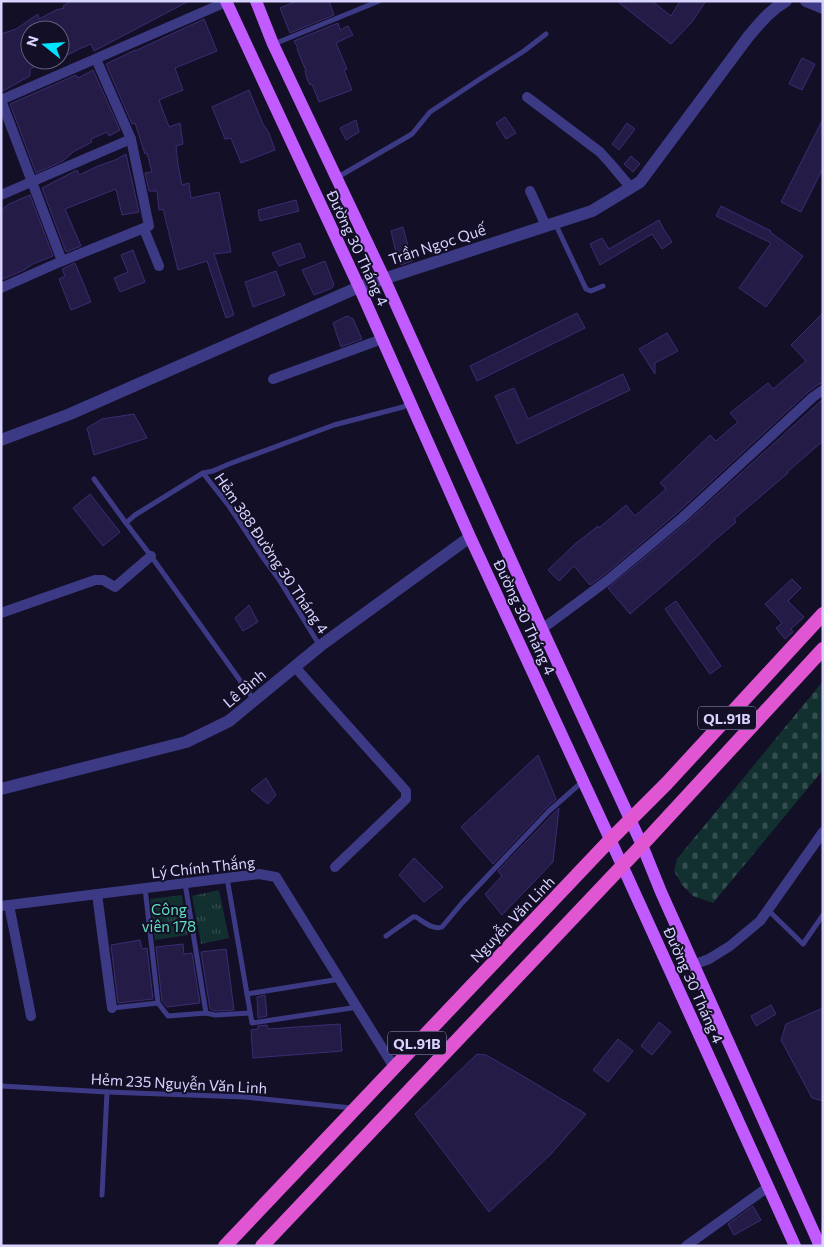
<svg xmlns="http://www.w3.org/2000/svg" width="824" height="1247" font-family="Commissioner,sans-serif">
<defs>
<pattern id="cemetery-stones" width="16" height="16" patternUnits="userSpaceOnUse" patternTransform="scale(1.25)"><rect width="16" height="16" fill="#12302f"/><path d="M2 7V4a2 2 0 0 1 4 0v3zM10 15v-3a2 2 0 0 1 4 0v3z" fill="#344d4e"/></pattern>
<pattern id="park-tufts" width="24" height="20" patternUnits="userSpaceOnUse" patternTransform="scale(1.25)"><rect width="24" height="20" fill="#12302f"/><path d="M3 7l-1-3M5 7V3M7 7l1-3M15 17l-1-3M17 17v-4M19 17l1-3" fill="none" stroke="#344d4e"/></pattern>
</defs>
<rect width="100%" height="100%" fill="#130f26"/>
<polygon fill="url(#cemetery-stones)" points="823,681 823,770 713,903 693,896 682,885 674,871 677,859"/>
<g fill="url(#park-tufts)">
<polygon points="219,890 229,938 201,944 192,896"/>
<polygon points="182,895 188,935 155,940 150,899"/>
</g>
<g fill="#241b47" stroke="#3b2d73">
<polygon points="71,1 189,1 94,51 91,44 79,49 60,59 60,30 30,30 30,60 47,60 30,69 30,76 1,92 1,34 16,29 38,14 39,19 56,10 64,8 63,6"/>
<polygon points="297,1 329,1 334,15 290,33 280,8"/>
<polygon points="617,1 652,1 671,16 680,1 706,1 692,22 671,44"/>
<polygon points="204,19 217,51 175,68 183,90 159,100 169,127 180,123 183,144 176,146 178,165 182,185 189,183 191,198 219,192 231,252 214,254 234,315 226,318 207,261 178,270 163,209 159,210 157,191 149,191 145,173 152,172 147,153 145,154 135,123 132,124 106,64 135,50 135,51"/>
<polygon points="338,23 340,30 348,26 353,35 336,43 347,69 344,70 352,90 319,102 312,84 310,85 307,79 305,71 306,71 297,49 298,48 294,41"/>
<polygon points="802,58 815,64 802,90 789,84"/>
<polygon points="93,70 120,130 109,136 107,132 91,139 92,142 73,152 63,161 36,173 10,104 76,75 78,78"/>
<polygon points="249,90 263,124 269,133 275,150 241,163 231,138 225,139 212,107"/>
<polygon points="505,117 516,133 506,139 496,123"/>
<polygon points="823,119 823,168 801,212 781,202"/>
<polygon points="356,120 359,132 346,140 340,128"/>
<polygon points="627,123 635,129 619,150 612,144"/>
<polygon points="126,154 139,212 122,215 116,189 65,209 81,246 66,252 42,188 77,170 79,175 98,166 115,160"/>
<polygon points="631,156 640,164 633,172 624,164"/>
<polygon points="30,195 53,256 33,264 24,270 1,280 1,210 9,204"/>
<polygon points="296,200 299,211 260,221 258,210"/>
<polygon points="721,206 771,231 770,232 803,256 766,307 739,288 771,243 716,216"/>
<polygon points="659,220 663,228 672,242 662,249 652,234 600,265 590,244 602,238 609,249"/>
<polygon points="403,227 412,261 401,265 398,253 396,253 391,231"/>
<polygon points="300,243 305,257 279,266 272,253"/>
<polygon points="133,250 145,282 120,292 114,278 128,272 121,255"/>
<polygon points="325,261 334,285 332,288 314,295 302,270"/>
<polygon points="75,263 91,302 71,310 59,279 65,276 62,269"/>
<polygon points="276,271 285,295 253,307 245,282"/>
<polygon points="577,313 585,328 477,381 470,366"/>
<polygon points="823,313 823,383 819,384 808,392 677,513 604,575 590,585 574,566 559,581 548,570 574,545 598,526 599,528 626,505 635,516 666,489 660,483 710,435 716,441 738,422 730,413 768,383 773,389 806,361 791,345"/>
<polygon points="347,316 353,319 362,339 341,347 333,323"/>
<polygon points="667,333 678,351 655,363 655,374 639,349"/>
<polygon points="623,374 630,390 517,444 495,396 514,388 528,419"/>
<polygon points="823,399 823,441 787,472 788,473 734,519 736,522 709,545 710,545 630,614 608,588 686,523"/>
<polygon points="134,414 147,438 94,455 87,428 102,419"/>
<polygon points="90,494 120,532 103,546 73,508"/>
<polygon points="792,579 801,588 788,601 804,617 791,629 793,632 785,639 776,628 782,623 765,604"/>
<polygon points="676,601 721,666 710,674 665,609"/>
<polygon points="249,605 258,622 243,631 235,618"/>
<polygon points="538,755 556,799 546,808 493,864 461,827"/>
<polygon points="266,778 276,795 268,804 251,790"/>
<polygon points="559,808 553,862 502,915 485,894 502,876 498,871"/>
<polygon points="414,858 443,887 424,902 399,875"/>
<polygon points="140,940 142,949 147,948 153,999 118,1003 111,945"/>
<polygon points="183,944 184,954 192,953 200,1003 167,1007 162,1001 156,947"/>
<polygon points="226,949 234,1010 215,1011 210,1009 201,952"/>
<polygon points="265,995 267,1016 258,1018 257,997"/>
<polygon points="771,1005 776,1014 756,1026 751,1016"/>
<polygon points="823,1008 823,1101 812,1098 781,1040 786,1024"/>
<polygon points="659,1022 671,1032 652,1055 641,1046"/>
<polygon points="340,1024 342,1051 253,1058 251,1030 258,1029 258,1026 267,1025 268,1029"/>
<polygon points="618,1039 633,1051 608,1082 593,1070"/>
<polygon points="477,1054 486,1055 523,1076 586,1114 550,1155 489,1212 415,1114"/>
<polygon points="753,1206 761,1220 734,1235 728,1224"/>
</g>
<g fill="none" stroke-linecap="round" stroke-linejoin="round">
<g stroke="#3d3a85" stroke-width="5">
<polyline points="274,44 379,1"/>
<polyline points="338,177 412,134 430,112 480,79 524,51 546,34"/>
<polyline points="555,223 586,289 591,291 603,286"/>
<polyline points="94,479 126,523 135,515 203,473"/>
<polyline points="126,523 151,556 254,700"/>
<polyline points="320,646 278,578 264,559 229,506 203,473 213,471 229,464 334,425 403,407 410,403"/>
<polyline points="227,878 252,1023 358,1007"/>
<polyline points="185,883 206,1013"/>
<polyline points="145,888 158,1003"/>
<polyline points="768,910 803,944 823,915"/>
<path d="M386 936 413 917H416C424 922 433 930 442 927L462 903 549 811 582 782"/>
<polyline points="247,994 340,979"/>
<polyline points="112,1008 158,1003 168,1016 206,1013 215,1015 250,1013"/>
<polyline points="1,1086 107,1092 245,1097 352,1108"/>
<polyline points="102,1195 107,1092"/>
</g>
<g stroke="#3d3a85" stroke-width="10">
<polyline points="527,97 600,152 610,163 631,188"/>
<polyline points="530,191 546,226"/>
<polyline points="1,195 131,139 96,59"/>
<polyline points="144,229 159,266"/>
<polyline points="62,261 1,100 226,2"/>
<polyline points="1,288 62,261 149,226 131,139"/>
<polyline points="273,379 382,339"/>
<polyline points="1,613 95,580 103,580 115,587 151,556"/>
<polyline points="542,629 608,580 682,518 813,397 823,390"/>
<polyline points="295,667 406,791 406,799 335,867"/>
<polyline points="97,894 112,1008"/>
<polyline points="9,905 31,1016"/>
<polyline points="1,906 259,874 276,877 394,1067"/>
<polyline points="693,965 709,959 730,946 760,921 823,832"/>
<polyline points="686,1246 768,1187"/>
</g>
<g stroke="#3d3a85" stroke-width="12">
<polyline points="806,1 823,8"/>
<path d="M1 440 70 414 359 287 592 211 640 182 748 37C760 23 770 10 786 1"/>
<polyline points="1,789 186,742 229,721 320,646 470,537"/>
</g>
<g stroke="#c25bff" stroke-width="12">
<polyline points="226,1 359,287 470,537 622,865 795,1246"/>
<polyline points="256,1 273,44 384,278 542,629 642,845 661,892 820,1246"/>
</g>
<g stroke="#e055d1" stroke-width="14">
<polyline points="225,1246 610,840 667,783 823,614"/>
<polyline points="262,1246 642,845 823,649"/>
</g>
</g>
<g text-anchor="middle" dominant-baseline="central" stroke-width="4" stroke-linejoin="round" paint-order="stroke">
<g fill="#130f26" stroke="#9e99be" stroke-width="1">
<rect x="698" y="706.5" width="58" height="23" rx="4"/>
<rect x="388" y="1031.5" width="58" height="23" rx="4"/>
</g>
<g font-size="14" font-weight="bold" fill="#d9d4ff">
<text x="727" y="718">QL.91B</text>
<text x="417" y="1043">QL.91B</text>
</g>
<g font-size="15" fill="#d9d4ff" stroke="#130f26">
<text transform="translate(437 244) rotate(-18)">Trần Ngọc Quế</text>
<text transform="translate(358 248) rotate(65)">Đường 30 Tháng 4</text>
<text transform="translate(272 553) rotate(56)">Hẻm 388 Đường 30 Tháng 4</text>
<text transform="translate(525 617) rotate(65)">Đường 30 Tháng 4</text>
<text transform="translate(244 688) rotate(-40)">Lê Bình</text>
<text transform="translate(203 867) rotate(-6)">Lý Chính Thắng</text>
<text transform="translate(512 919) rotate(-46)">Nguyễn Văn Linh</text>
<text transform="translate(694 985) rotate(66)">Đường 30 Tháng 4</text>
<text transform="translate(179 1083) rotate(3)">Hẻm 235 Nguyễn Văn Linh</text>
</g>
<g font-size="15" fill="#5fe0c0" stroke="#130f26">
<text x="169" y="909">Công<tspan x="169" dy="17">viên 178</tspan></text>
</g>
</g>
<rect width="824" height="1247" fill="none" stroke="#d9d4ff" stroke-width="5"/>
<g transform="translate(45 45) rotate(287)"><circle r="24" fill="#130f26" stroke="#625e7d"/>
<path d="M0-4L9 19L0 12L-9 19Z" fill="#00e5ff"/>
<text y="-8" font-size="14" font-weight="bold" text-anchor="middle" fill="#d9d4ff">N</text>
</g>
</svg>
